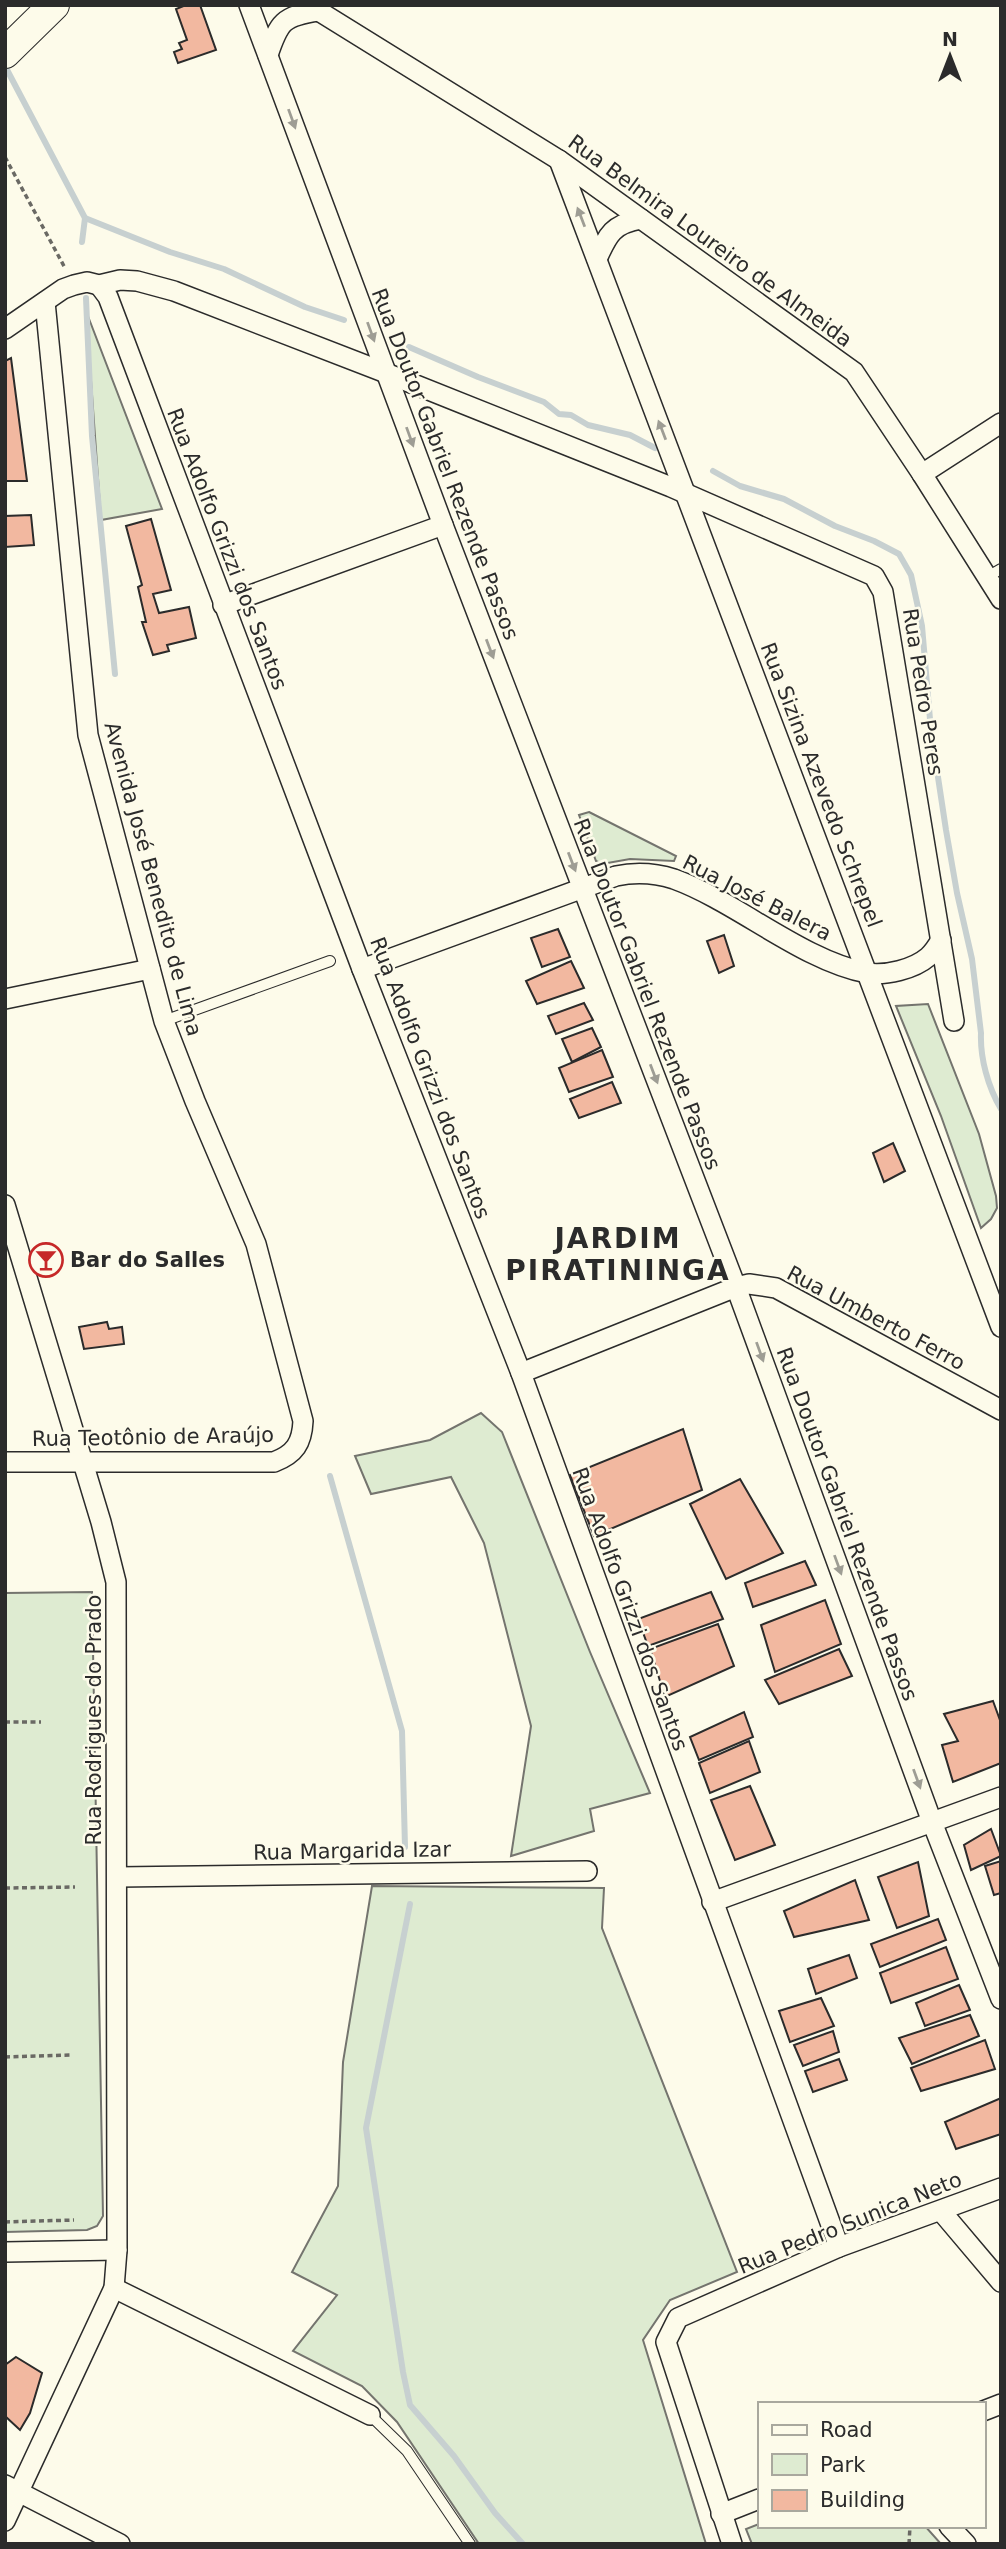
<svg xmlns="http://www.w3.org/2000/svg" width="1006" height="2549" font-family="'DejaVu Sans',sans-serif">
<rect width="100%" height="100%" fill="#fdfbea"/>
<g fill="#deebd1" stroke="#74746e" stroke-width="2">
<polygon points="86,311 162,509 101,520"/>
<polygon points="589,812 676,856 674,861 630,859 602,864 596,861 579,815"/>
<polygon points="928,1004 979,1134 996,1196 997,1208 991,1219 981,1228 941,1116 896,1006"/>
<polygon points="481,1413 502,1432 590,1652 650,1793 590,1809 594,1831 511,1856 531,1726 484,1543 451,1477 371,1494 355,1456 430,1440"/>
<polygon points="92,1592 103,2216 97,2226 87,2230 5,2232 5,1593"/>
<polygon points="372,1886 604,1888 602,1928 737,2272 670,2300 643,2340 706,2544 479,2544 397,2422 362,2386 293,2351 337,2295 292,2272 338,2186 343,2062"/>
<polygon points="759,2524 759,2526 925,2526 941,2544 752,2544 746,2529"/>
</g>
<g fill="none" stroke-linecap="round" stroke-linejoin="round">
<g stroke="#c7d0d0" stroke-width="6">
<polyline points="5,66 85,218 170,252 224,269 305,307 344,320"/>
<polyline points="82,242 85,218"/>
<polyline points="86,298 92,436 115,674"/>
<polyline points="409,347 478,377 544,402 559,414 571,415 588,425 630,435 655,448"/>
<path d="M713 471 740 486 784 499 835 526 874 541 899 554 911 575 922 626 931 731 946 830 957 893 972 959 981 1033C980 1058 988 1087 1001 1109"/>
<polyline points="330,1476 402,1731 405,1847"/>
<polyline points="410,1904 366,2128 403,2372 410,2405 454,2456 495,2513 523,2544"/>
</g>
</g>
<g fill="#f2b8a0" stroke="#2b2b2b" stroke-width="2">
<polygon points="186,5 200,5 216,50 178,63 174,52 182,49 179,43 187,40 176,9"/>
<polygon points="11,358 27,481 5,481 5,361"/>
<polygon points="31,515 34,545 5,547 5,516"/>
<polygon points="151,519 171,590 153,594 159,613 189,607 196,638 167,645 169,651 153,655 142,622 146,622 138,587 142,585 126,526"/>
<polygon points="558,929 570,957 542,967 531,938"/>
<polygon points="724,935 734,966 719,973 707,941"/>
<polygon points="571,961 584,988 537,1004 526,981"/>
<polygon points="584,1003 593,1020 556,1034 548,1016"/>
<polygon points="592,1028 601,1047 572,1062 562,1039"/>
<polygon points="602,1050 613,1077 569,1092 559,1068"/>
<polygon points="612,1082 621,1103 579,1118 570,1099"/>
<polygon points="893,1143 905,1171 884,1182 873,1153"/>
<polygon points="107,1322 109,1329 122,1327 124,1344 84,1349 79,1327"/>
<polygon points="683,1429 702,1490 594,1536 570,1475"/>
<polygon points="740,1479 783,1553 726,1579 690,1504"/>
<polygon points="805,1561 816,1585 753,1607 745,1583"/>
<polygon points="711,1592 723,1619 648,1646 638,1619"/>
<polygon points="825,1600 841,1644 775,1672 761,1625"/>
<polygon points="718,1624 734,1666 665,1697 650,1649"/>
<polygon points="839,1649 852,1676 779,1704 765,1680"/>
<polygon points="993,1701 1001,1723 1001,1763 953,1782 942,1745 958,1741 944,1714"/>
<polygon points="744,1712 753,1737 699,1760 690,1737"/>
<polygon points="749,1741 760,1772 710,1793 699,1763"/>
<polygon points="750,1786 775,1845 735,1860 711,1800"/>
<polygon points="991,1829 1001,1856 971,1870 964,1845"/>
<polygon points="1001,1861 1001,1893 994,1895 985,1866"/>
<polygon points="918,1862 929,1916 897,1928 878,1877"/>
<polygon points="855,1880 869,1920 794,1937 784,1911"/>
<polygon points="938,1919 946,1940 880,1967 871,1944"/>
<polygon points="946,1947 958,1979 891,2003 880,1973"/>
<polygon points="849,1955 857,1978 816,1994 808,1969"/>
<polygon points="959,1985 970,2010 925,2026 916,2003"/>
<polygon points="821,1998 834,2026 790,2042 779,2011"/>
<polygon points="970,2015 979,2036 912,2064 899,2038"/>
<polygon points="833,2031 839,2052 803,2066 794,2045"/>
<polygon points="985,2040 995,2069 921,2091 911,2068"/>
<polygon points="839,2059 847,2080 813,2092 805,2071"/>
<polygon points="1001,2098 1001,2134 956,2149 945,2122"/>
<polygon points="16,2357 42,2373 30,2413 20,2430 5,2416 5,2365"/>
</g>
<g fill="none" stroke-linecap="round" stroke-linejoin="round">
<g stroke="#2b2b2b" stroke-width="12">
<g id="service">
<polyline points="987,577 1001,569"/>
<polyline points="164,1021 330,961"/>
<polyline points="370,2415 407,2451 470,2544"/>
</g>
</g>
<g stroke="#2b2b2b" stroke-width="22">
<g id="minor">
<polyline points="249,5 443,525 736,1287 932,1822 1001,1999"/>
<polyline points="309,5 559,160 854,372 922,474 1001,599"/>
<path d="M268 55C279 22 283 16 318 11"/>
<polyline points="559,160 1001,1327"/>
<path d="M597 259C608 234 613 224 641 219"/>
<polyline points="99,285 108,297 362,969 521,1373 839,2247"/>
<polyline points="5,329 63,289 74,285 87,282 99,285 120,280 137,281 174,291 386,373 671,487 874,576 883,592 954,1021"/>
<polyline points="922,474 1001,423"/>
<polyline points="223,605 443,525"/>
<path d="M362 969 616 876C635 872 655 873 674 879 737 902 801 960 867 973 886 976 914 969 928 957 933 953 938 945 941 940"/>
<polyline points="5,999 150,969"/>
<polyline points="5,1205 101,1522 116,1582 117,2250 114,2288 5,2521"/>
<polyline points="521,1373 736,1287 749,1284 776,1288 1001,1410"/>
<path d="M5 1462H274C295 1454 302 1443 303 1421L256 1244 195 1101 164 1021 88 735 45 302"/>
<polyline points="118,1877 587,1871"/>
<polyline points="712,1902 1001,1797"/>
<polyline points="941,2211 1001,2282"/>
<polyline points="5,2252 117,2250"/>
<polyline points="114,2288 370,2415"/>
<polyline points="983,2411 1001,2404"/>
<polyline points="5,2485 120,2544"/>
<polyline points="721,2514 759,2499"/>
<polyline points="949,2526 966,2544"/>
<polyline points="732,2544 666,2342 678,2318 839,2247 1001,2188"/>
</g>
</g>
<g stroke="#2b2b2b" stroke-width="32">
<polyline id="primary" points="5,53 54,5"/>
</g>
<g stroke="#6a6964" stroke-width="3.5" stroke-dasharray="5 3.5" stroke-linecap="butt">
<polyline points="5,157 65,268"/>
<polyline points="5,1722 41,1722"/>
<polyline points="5,1888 75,1887"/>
<polyline points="5,2057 73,2055"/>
<polyline points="5,2222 74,2220"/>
<polyline points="909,2544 910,2526"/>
</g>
<use href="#service" stroke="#fdfbea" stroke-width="10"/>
<use href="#minor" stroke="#fdfbea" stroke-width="19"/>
<use href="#primary" stroke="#fdfbea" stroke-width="30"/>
</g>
<defs><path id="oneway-solid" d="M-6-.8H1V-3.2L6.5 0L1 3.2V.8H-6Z" transform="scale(1.75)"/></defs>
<g fill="#9e9d94">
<use href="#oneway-solid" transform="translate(292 119) rotate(70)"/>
<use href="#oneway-solid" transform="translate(581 217) rotate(-111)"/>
<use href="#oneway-solid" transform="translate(371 332) rotate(70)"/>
<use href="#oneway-solid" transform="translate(662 430) rotate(-111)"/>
<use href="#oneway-solid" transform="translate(410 437) rotate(70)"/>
<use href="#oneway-solid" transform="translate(490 649) rotate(69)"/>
<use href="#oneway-solid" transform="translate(572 862) rotate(69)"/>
<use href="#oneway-solid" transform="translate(654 1074) rotate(69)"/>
<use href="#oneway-solid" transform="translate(760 1352) rotate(70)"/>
<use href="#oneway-solid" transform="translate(838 1565) rotate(70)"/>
<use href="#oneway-solid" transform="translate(917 1779) rotate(70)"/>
</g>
<defs>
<g id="bar-ring" transform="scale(1.75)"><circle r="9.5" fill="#fdfbea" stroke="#c62828" stroke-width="1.5"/><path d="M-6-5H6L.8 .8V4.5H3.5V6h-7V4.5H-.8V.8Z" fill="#c62828"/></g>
</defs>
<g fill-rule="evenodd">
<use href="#bar-ring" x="46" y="1260"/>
</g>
<g text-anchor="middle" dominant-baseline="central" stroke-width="5" stroke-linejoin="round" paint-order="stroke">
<g font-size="21" fill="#2b2b2b" stroke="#fdfbea">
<text transform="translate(710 241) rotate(36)">Rua Belmira Loureiro de Almeida</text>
<text transform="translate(445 464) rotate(69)">Rua Doutor Gabriel Rezende Passos</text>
<text transform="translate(227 549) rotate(69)">Rua Adolfo Grizzi dos Santos</text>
<text transform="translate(923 692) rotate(81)">Rua Pedro Peres</text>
<text transform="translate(821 785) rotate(69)">Rua Sizina Azevedo Schrepel</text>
<text transform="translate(153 879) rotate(75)">Avenida José Benedito de Lima</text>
<text transform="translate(757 898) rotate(27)">Rua José Balera</text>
<text transform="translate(647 994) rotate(69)">Rua Doutor Gabriel Rezende Passos</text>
<text transform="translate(430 1078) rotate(69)">Rua Adolfo Grizzi dos Santos</text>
<text transform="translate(876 1318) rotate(28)">Rua Umberto Ferro</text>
<text transform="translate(153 1437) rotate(-1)">Rua Teotônio de Araújo</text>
<text transform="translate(847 1524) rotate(70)">Rua Doutor Gabriel Rezende Passos</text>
<text transform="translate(630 1609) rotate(70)">Rua Adolfo Grizzi dos Santos</text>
<text transform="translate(94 1720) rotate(-90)">Rua Rodrigues do Prado</text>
<text transform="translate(352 1851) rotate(-1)">Rua Margarida Izar</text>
<text transform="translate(850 2223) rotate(-22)">Rua Pedro Sunica Neto</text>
</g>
<g font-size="21" font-weight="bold" fill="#2b2b2b" stroke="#fdfbea" text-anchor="start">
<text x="70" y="1260">Bar do Salles</text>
</g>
<g font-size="28" font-weight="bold" letter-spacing="2" fill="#2b2b2b" stroke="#fdfbea">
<text x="618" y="1238">JARDIM<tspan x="618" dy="32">PIRATININGA</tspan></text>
</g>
</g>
<rect width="1006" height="2549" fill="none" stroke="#2b2b2b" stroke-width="14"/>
<rect x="758" y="2402" width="228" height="126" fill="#fdfbea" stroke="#a9a89e" stroke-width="2"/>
<rect x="772" y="2425" width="35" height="10" fill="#fdfbea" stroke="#a9a89e" stroke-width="2"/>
<text x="820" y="2437" font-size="21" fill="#2b2b2b">Road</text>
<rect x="772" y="2454" width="35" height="21" fill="#deebd1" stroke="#a9a89e" stroke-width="2"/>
<text x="820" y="2472" font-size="21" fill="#2b2b2b">Park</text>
<rect x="772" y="2490" width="35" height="21" fill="#f2b8a0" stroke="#a9a89e" stroke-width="2"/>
<text x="820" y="2507" font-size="21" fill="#2b2b2b">Building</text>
<g transform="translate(950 56)" stroke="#fdfbea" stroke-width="5" paint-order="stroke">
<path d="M0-5L12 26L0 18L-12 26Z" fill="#2b2b2b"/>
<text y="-10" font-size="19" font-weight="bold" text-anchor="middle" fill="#2b2b2b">N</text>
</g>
</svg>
